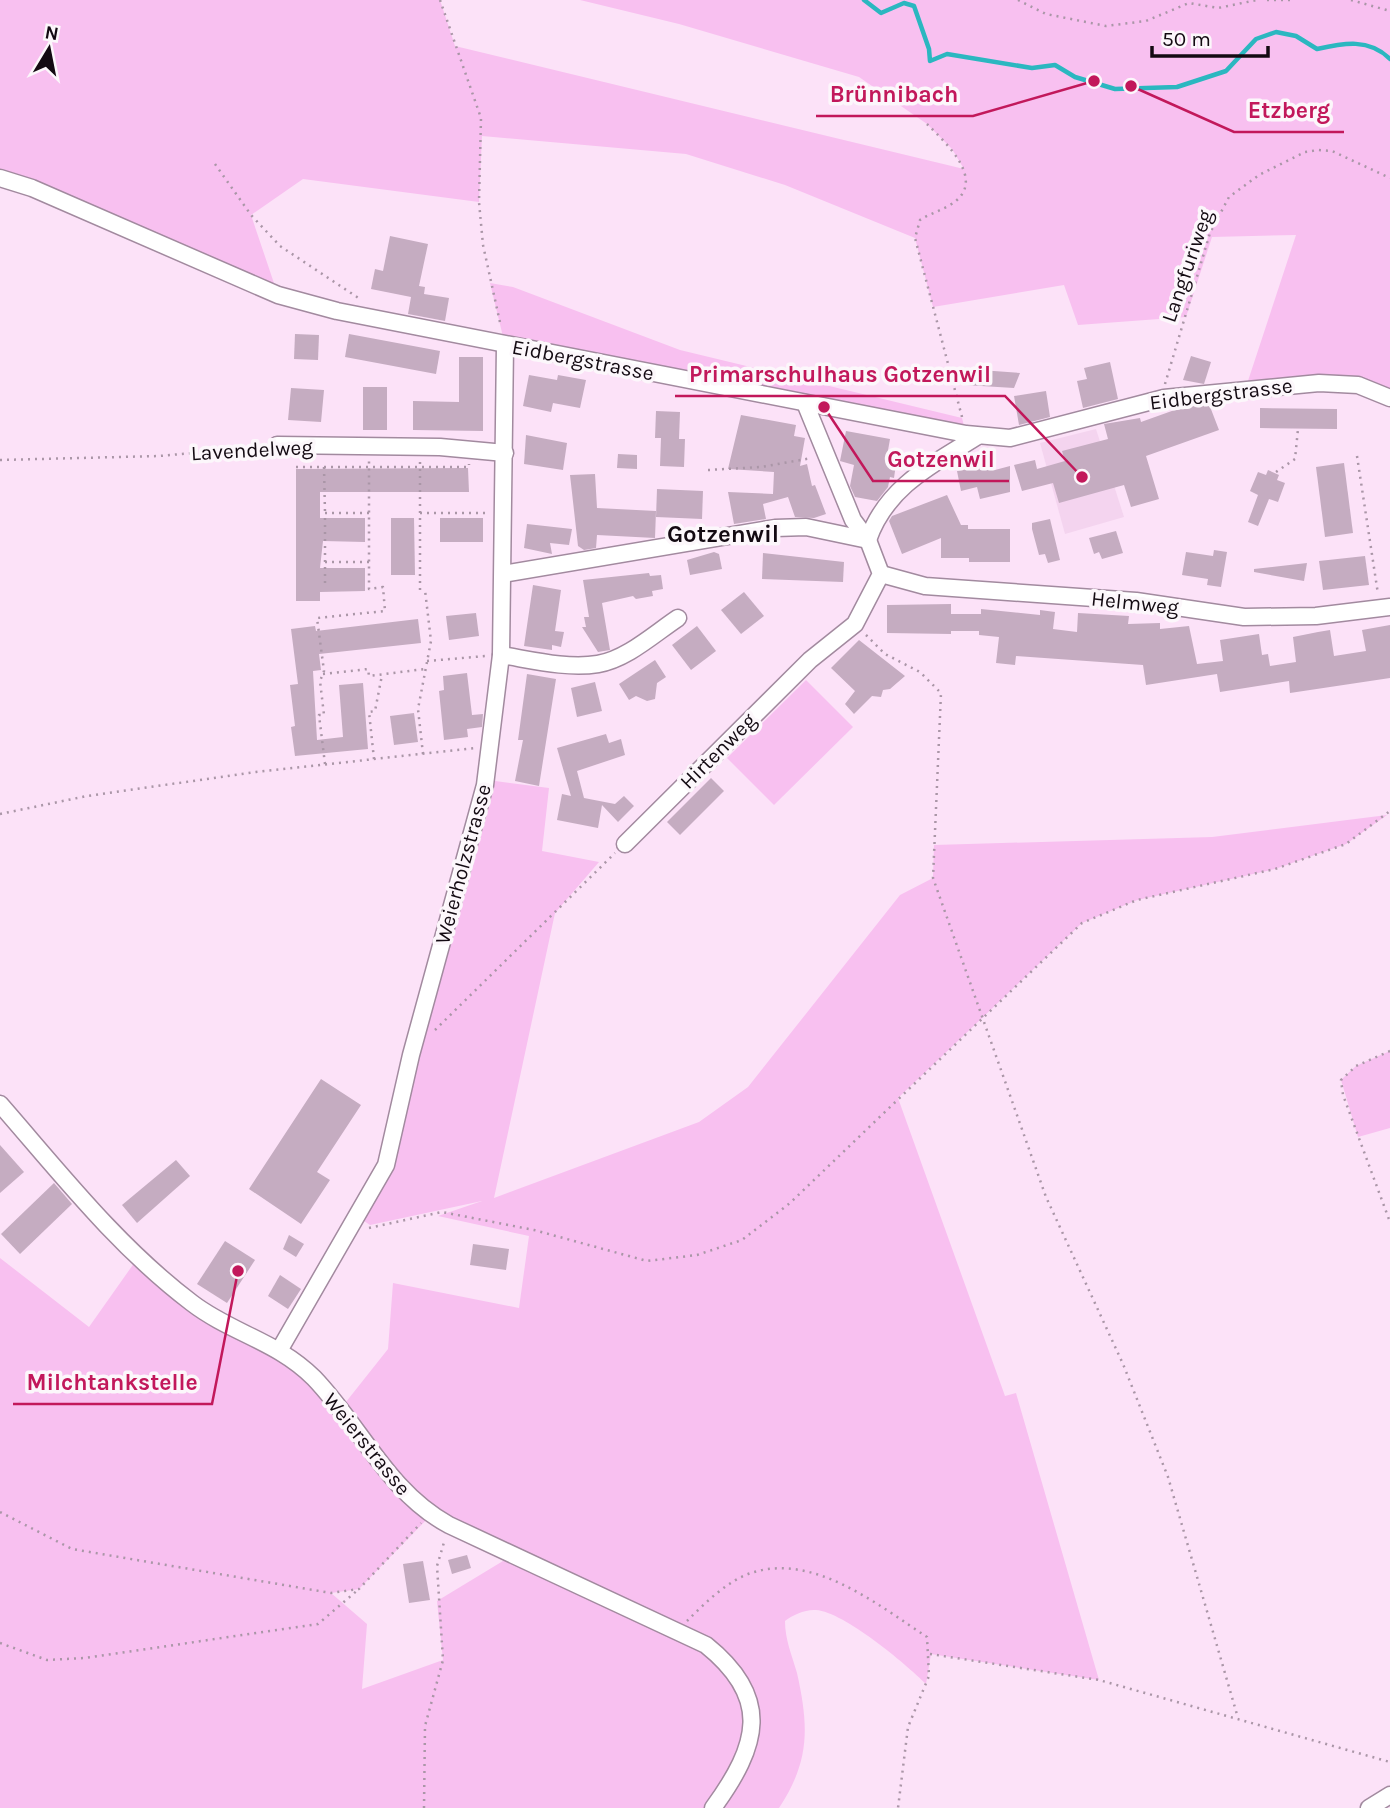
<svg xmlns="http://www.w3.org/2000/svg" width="1390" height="1808" font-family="Karla,sans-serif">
<rect width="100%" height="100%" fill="#fce2f8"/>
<polygon fill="#f4d4ef" points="1096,429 1124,517 1065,534 1040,443"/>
<g fill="#f8c0f0" fill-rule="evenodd">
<polygon points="0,0 440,0 455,46 964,169 952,149 927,124 859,77 679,24 580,0 1390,0 1390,398 1358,385 1245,390 1296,235 1212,237 1186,317 1078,325 1064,285 933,307 915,238 785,185 686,154 482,136 479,202 303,179 251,215 278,295 0,178"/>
<polygon points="490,283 513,287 680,350 962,418 966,434 505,345"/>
<polygon points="806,680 853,727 774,805 727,758"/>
<path d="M495 781 549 788 542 851 599 862 555 913 494 1198 699 1122 748 1087 900 895 933 878 934 845 1212 837 1387 815 1346 844 1275 869 1137 900 1082 923 898 1098 1005 1396 1016 1393 1099 1680 931 1654 926 1684C906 1664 844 1612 816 1610 806 1609 792 1615 785 1621 785 1640 792 1655 797 1673 809 1727 810 1761 779 1808H0V1258L89 1327 137 1259 279 1355 338 1412 388 1349 393 1283 519 1308 529 1236 438 1216 482 1201 370 1225 364 1221ZM431 1515 513 1555 437 1601 443 1660 362 1689 367 1624 331 1593 359 1589Z"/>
<polygon points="1390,1051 1390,1128 1358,1137 1341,1080 1356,1066"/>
</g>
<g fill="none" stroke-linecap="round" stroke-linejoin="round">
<path stroke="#2bb7c0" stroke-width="4.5" d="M864 0 881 13 904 3 914 6 929 49 930 61 947 54 1032 68 1055 65 1075 77 1115 89 1177 87 1226 71 1256 39 1276 32 1296 36 1317 49C1344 43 1369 38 1390 59"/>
</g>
<g fill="#c5acc1">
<polygon points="390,236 428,244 419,286 425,287 424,294 449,298 445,321 408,314 411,297 371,289 375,269 383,271"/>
<polygon points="295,334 319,335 318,360 294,359"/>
<polygon points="349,334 440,351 436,374 345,357"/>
<polygon points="1191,356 1211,362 1204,384 1183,380"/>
<polygon points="459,357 483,357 483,431 413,430 413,401 459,402"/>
<polygon points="1110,362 1118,399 1083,408 1077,381 1087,379 1084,368"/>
<polygon points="966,369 1020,373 1014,388 965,385"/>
<polygon points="529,375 557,380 558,375 586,380 580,408 553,403 551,412 523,406"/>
<rect x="363" y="387" width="24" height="43"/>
<polygon points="291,388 324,390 321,422 288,420"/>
<polygon points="1046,391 1050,417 1019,425 1014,396"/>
<polygon points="1209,404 1219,430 1146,456 1159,499 1131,507 1124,485 1059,503 1053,483 1022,491 1014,465 1035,460 1037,469 1065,461 1062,451 1108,439 1104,424 1140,418 1141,422 1183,407"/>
<polygon points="1260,408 1337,409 1337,429 1260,428"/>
<polygon points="656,411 680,412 679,439 685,439 684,467 660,466 661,438 655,438"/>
<polygon points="741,415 796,425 794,436 805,438 800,466 807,464 812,486 815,485 826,514 814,518 795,517 788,497 763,504 766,519 734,524 728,492 773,494 774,472 728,469"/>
<polygon points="846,431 890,439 886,462 896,464 894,478 890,477 888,487 877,501 855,497 850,486 854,465 840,461"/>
<polygon points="526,435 567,443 563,470 524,464"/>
<polygon points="618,454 637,455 637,469 617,468"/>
<polygon points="994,463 995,470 1010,466 1010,492 980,499 977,487 961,491 957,471"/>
<polygon points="1344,463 1353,533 1325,537 1316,467"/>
<polygon points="468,468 469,492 320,492 320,518 365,518 365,542 323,541 320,568 365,568 365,591 320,592 320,601 296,601 296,469"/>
<polygon points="1268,470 1279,475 1277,480 1285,483 1278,502 1269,499 1258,526 1248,522 1258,495 1250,491 1258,472 1266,475"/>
<polygon points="595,474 597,508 656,511 655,538 597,535 596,548 584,550 578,546 570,475"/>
<polygon points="657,489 703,491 702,519 656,517"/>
<polygon points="947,495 961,525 968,525 968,529 1010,529 1010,562 969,562 969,558 941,558 941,538 902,554 889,521 892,516"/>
<polygon points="391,518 414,518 415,575 391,575"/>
<rect x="440" y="518" width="43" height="24"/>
<polygon points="1050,519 1060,560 1048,563 1045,554 1039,555 1032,529 1032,523"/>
<polygon points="527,524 572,529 569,545 550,543 552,554 524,548"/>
<polygon points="1116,531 1123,553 1102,559 1099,552 1094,554 1089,538"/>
<polygon points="1214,550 1227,552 1221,587 1207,585 1208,579 1182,575 1186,552 1213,556"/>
<polygon points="714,552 719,554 722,569 690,575 687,560"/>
<polygon points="763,553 844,562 843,582 762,579"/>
<polygon points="1365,556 1369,585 1323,590 1319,561"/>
<polygon points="1307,563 1304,581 1254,572 1254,569"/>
<polygon points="649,573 650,576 661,575 663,589 652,591 653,596 636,599 633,596 602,603 610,650 598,652 582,627 586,627 584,617 589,617 583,580"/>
<polygon points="533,585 561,590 555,631 564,632 561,647 552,645 552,650 524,646"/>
<polygon points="744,592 764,616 741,634 721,610"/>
<polygon points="951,604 951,614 981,614 981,609 1040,615 1040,610 1055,612 1053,629 1077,632 1078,613 1129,616 1128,624 1160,623 1160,629 1189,626 1197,664 1223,661 1220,640 1259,634 1262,655 1268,654 1270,666 1296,662 1293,637 1318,632 1330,630 1334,656 1366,651 1362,630 1390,625 1390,678 1290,693 1289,681 1220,692 1217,674 1146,685 1143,665 1016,656 1015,665 996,663 999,637 979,635 979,631 951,631 951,634 887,633 887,605"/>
<polygon points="476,613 479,636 449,640 446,616"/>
<polygon points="418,619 421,643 319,654 321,670 313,671 317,740 343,737 339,685 363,683 368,749 295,756 291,727 295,726 290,685 298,684 291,629 315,626 316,631"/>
<polygon points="697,626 716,651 691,670 672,645"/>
<polygon points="859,640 905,676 890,689 883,690 881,697 872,696 854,714 845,704 855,691 831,668"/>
<polygon points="655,660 666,677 657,683 655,699 647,701 636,696 629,700 619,684"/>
<polygon points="467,673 472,715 483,714 482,727 467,729 468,737 444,740 439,691 444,690 443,676"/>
<polygon points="527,674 556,679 539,786 515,781 523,740 518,740"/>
<polygon points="595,682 602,711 577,717 571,688"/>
<polygon points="414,713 418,742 394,745 390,716"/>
<polygon points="606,734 609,743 621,739 625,755 577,771 584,798 615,804 624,796 634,806 618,822 602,805 598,828 557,820 562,794 571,796 557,748"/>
<polygon points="711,778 724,791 680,835 667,822"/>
<polygon points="321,1079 361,1105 317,1172 330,1180 301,1224 249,1189"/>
<polygon points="0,1145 24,1172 0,1193"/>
<polygon points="176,1160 190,1176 137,1223 122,1205"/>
<polygon points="54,1183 72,1204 20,1254 1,1234"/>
<polygon points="289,1235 304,1244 296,1257 283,1249"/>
<polygon points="225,1241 255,1260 227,1303 197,1284"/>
<polygon points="473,1244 509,1249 506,1270 470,1265"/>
<polygon points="280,1275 301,1289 288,1309 268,1296"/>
<polygon points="467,1555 471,1568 452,1574 448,1560"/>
<polygon points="423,1561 430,1600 409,1603 403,1564"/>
</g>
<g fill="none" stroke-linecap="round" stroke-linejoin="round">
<g stroke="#a28a9f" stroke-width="19">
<g id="minor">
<polyline points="0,178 32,188 278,295 337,311 966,434 1010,438 1164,398 1319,383 1358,385 1390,398"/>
<polyline points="277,445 440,447 505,453"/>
<path d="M503 574 775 528 806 527 868 540C886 487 933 464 978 436"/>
<polyline points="881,574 925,586 1136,601 1244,617 1316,616 1390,607"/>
<path d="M501 655C532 660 567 669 598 664 627 659 654 634 678 618"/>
<polyline points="625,844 810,660 855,624 881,574 868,540 853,520 805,403"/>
<path d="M0 1104C61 1174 118 1247 192 1303 231 1333 277 1341 314 1378 361 1427 388 1492 449 1525L706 1645C772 1698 759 1745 713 1808"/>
<polyline points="280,1349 386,1165 411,1055 485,785 501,655 505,345"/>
<polyline points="1369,1808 1390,1795"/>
</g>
</g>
<g stroke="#aa96a7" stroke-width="2.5" stroke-dasharray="2 5" stroke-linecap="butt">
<polyline points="440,0 481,118 479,202 483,245 501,327"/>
<polyline points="1018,0 1046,14 1106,26 1146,21 1189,3 1218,8 1257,0"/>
<polyline points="1267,0 1292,0"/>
<polyline points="1351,0 1390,11"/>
<path d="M927 124C946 143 989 182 950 205 940 211 929 214 920 220L915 238 962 417"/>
<polyline points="215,164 251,215 280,246 360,299"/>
<polyline points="1165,384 1210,233 1229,197 1259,175 1305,152 1318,150 1332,151 1390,178"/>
<polyline points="1357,456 1378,594"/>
<polyline points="0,460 159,456 262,447"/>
<polyline points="296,467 324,467 325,513"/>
<polyline points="324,467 469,467 469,464"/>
<polyline points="708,470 761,467 812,458"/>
<polyline points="1276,472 1295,459 1298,429"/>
<polyline points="420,513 486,513"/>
<polyline points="325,562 325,513 369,513"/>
<polyline points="325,583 325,562 369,562"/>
<polyline points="420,590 420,460"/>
<polyline points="866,635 885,654 920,672 941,693 933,878 1046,1197 1123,1364 1168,1477 1238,1718"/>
<polyline points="427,661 486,656"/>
<polyline points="323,674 368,669 369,676 425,669"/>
<polyline points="423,754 418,709 431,641 425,590"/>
<polyline points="374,759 369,712 375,711 382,675"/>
<polyline points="325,764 319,715 324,715 320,681 324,671 317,618 385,611 383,587 369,589 369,461"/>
<polyline points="0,814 87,796 256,772 475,748"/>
<polyline points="435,1030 615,853"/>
<polyline points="1390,1051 1356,1066 1341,1080 1343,1095 1390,1222"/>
<polyline points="369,1228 442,1212 534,1230 647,1261 697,1255 742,1240 790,1203 1082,923 1137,900 1275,869 1346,844 1390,811"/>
<polyline points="0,1512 72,1549 331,1593 359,1589 421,1523"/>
<path d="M687 1621C705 1603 727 1581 751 1573 813 1552 878 1605 927 1637L929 1676 908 1727 898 1808"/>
<polyline points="0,1643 47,1660 85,1658 318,1624 359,1589"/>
<polyline points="930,1654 1099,1680 1390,1762"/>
<polyline points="424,1808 425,1726 443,1660 437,1566 445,1539"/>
</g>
<use href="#minor" stroke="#fff" stroke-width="16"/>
</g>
<g text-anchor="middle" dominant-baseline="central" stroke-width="7" stroke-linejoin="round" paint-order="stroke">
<g font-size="21" fill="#130a12" stroke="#fcf7fb">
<text transform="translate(1187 266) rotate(-71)">Langfuriweg</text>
<text transform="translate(583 360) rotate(11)">Eidbergstrasse</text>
<text transform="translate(1221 394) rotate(-7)">Eidbergstrasse</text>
<text transform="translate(252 450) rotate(-3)">Lavendelweg</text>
<text transform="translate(1135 603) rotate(6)">Helmweg</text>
<text transform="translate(718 751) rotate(-45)">Hirtenweg</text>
<text transform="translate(463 864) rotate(-75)">Weierholzstrasse</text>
<text transform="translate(367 1444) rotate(51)">Weierstrasse</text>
</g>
<g font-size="24" font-weight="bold" fill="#130a12" stroke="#fcf7fb">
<text x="723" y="534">Gotzenwil</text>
</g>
</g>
<path fill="none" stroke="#c2185b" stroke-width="2.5" d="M1094 81L973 116H816M1131 86L1234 132H1344M1082 477L1005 396H675M824 407L873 481H1009M238 1271L212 1404H13"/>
<g fill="#c2185b" stroke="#fcf7fb" stroke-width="2.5">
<circle cx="1094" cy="81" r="7"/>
<circle cx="1131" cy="86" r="7"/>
<circle cx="1082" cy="477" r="7"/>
<circle cx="824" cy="407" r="7"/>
<circle cx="238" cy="1271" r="7"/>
</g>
<g font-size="23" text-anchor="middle" font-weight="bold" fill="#c2185b" stroke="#fcf7fb" stroke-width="7" stroke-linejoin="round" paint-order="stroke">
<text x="894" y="102">Brünnibach</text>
<text x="1289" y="118">Etzberg</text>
<text x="840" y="382">Primarschulhaus Gotzenwil</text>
<text x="941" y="467">Gotzenwil</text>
<text x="112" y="1390">Milchtankstelle</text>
</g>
<g transform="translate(49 49) rotate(10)" stroke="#fcf7fb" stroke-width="5" paint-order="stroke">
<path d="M0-5L12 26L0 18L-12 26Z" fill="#130a12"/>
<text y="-10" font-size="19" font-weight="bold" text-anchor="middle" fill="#130a12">N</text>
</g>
<path d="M1152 46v10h116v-10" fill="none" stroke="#130a12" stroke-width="3.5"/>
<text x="1162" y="46" font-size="21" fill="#130a12" stroke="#fcf7fb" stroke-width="5" paint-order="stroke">50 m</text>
</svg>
